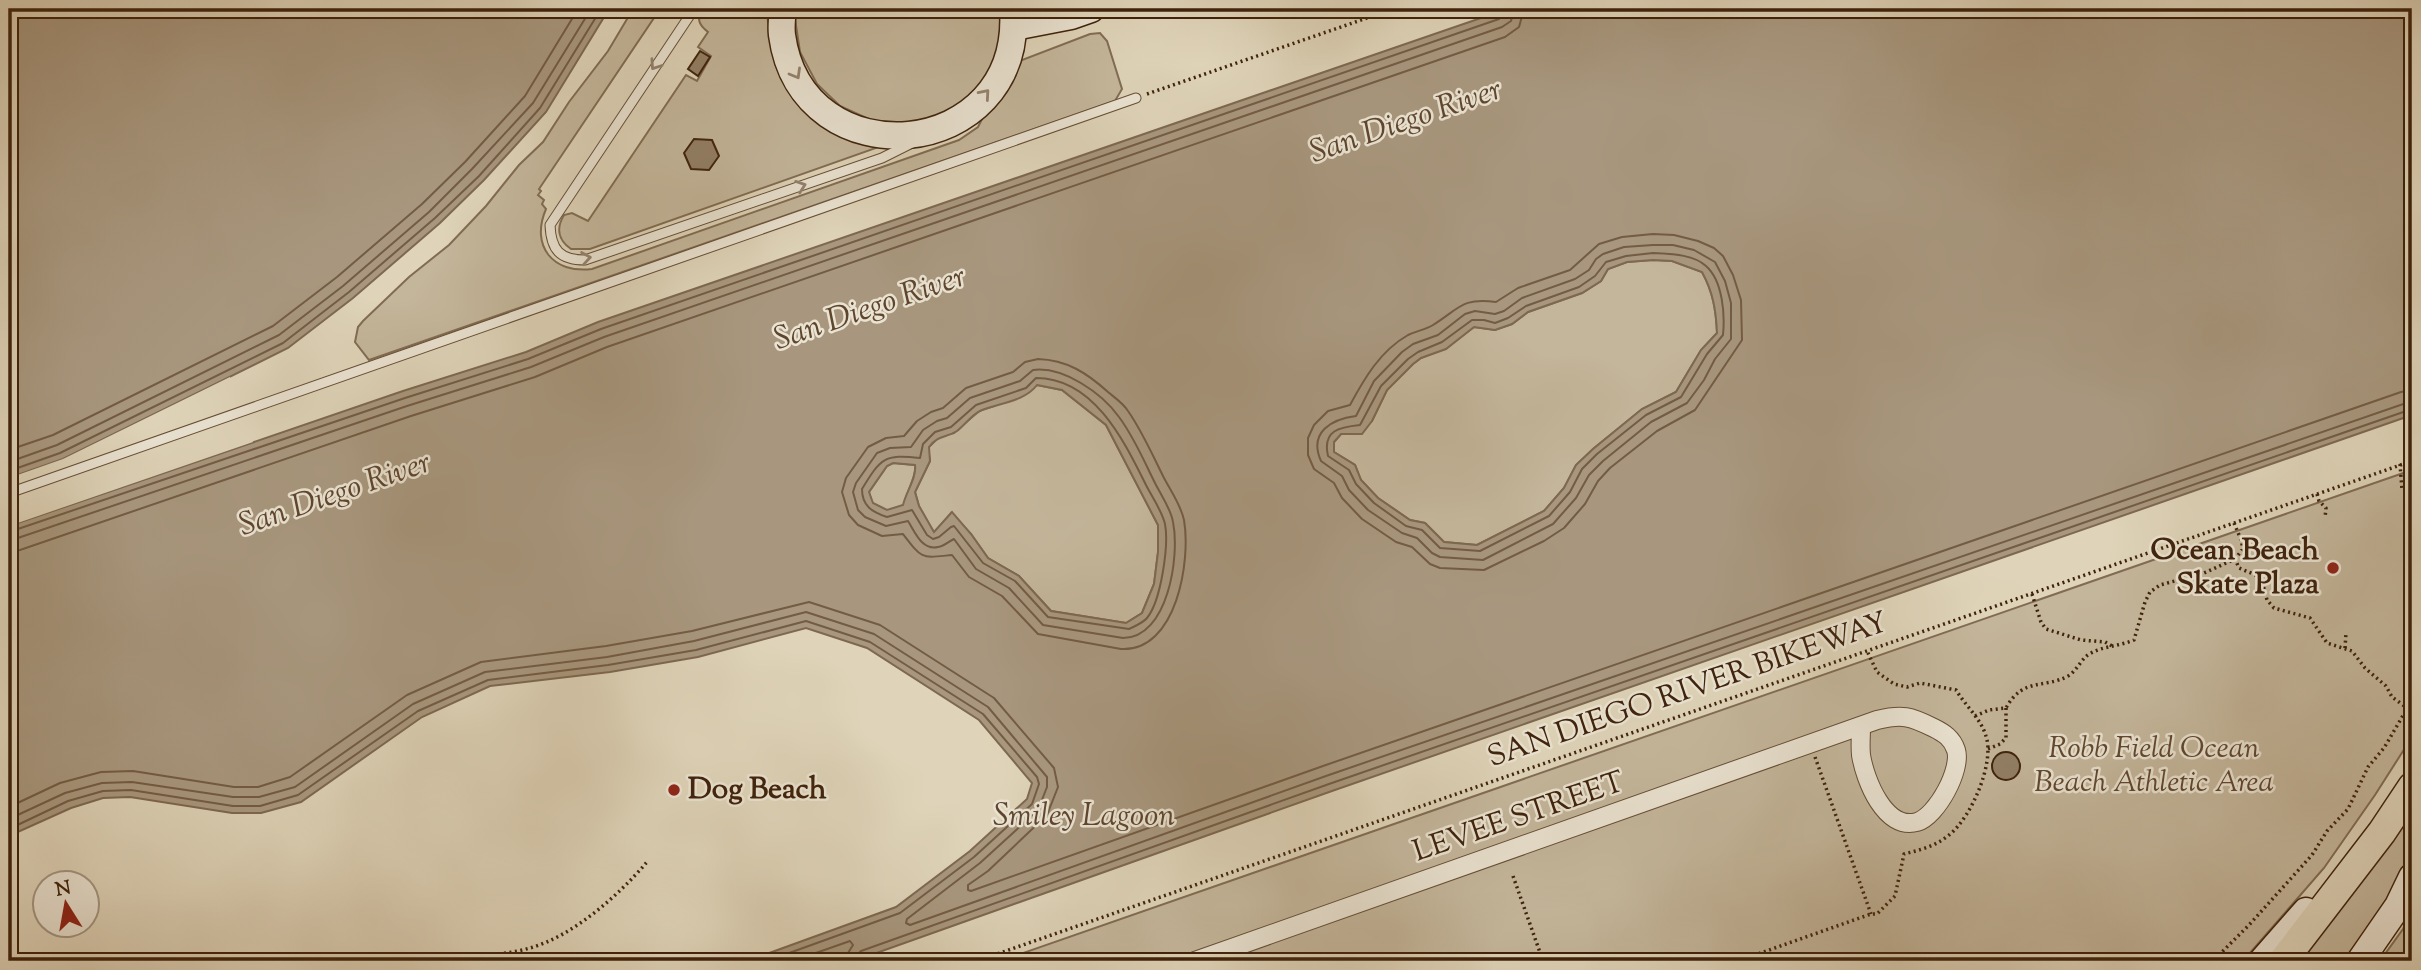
<svg xmlns="http://www.w3.org/2000/svg" width="2421" height="970" font-family="'Sorts Mill Goudy',serif">
<rect width="100%" height="100%" fill="#dfd4b9"/>
<filter id="stains"><feTurbulence type="fractalNoise" baseFrequency=".00286" numOctaves="4"/><feColorMatrix values="0 0 0 0 .2 0 0 0 0 .09 0 0 0 0 .02 0 0 0 .5 -.17"/></filter>
<radialGradient id="worn" r=".72"><stop offset=".6" stop-color="#630" stop-opacity="0"/><stop offset="1" stop-color="#630" stop-opacity=".3"/></radialGradient>
<g fill="#c4b69b" stroke="#816c53" stroke-width="2">
<path d="M633 9H660L539 189 541 191 538 195 544 200 542 204 546 209C530 246 553 274 592 269L959 140 978 127 984 115 1004 92 1022 60 1090 34 1100 33 1107 41 1122 89 1115 101 369 360 355 342 358 327 363 321 409 277 449 245 486 206 519 165 543 142 569 102 608 51Z"/>
<path d="M705 9H767L768 22 781 65 876 148 590 249H571C558 240 556 228 564 215L572 213 588 221 686 75 697 81 711 56 698 47 708 32C699 25 695 18 705 9Z"/>
<polygon points="797,9 1003,9 997,61 970,98 938,118 910,124 873,121 840,106 817,84 800,52 795,19"/>
<path d="M1653 260 1672 261 1702 272C1713 292 1716 310 1717 333L1701 350 1676 392 1642 409 1593 449 1576 465 1564 488 1544 511 1477 545 1444 542 1425 523 1410 520 1378 498 1361 480 1355 465 1334 452V442L1341 434 1350 432 1372 421 1387 390 1413 364 1421 358 1446 348 1474 327 1495 330 1512 324 1528 312 1582 293 1601 281 1608 269 1627 262Z"/>
<polygon points="1037,385 1062,390 1106,425 1158,525 1158,552 1154,584 1142,613 1126,623 1051,611 1019,576 988,558 971,534 951,513 934,533 919,506 915,492 930,461 928,448 939,437 954,433 979,411 994,406"/>
<path d="M893 463 915 465C917 477 906 492 904 505L887 511 872 503 869 492 887 466Z"/>
<polygon points="2412,470 2412,737 2375,795 2324,868 2243,961 1000,961"/>
<path d="M2412 808C2412 822 2416 843 2411 857 2401 889 2365 935 2343 961H2295Z"/>
<polygon points="2412,910 2412,936 2404,961 2380,961 2403,929"/>
</g>
<g fill="#a8977e" stroke="#7e6850" stroke-width="2" fill-rule="evenodd">
<polygon points="9,9 609,9 546,112 484,180 440,223 353,298 288,348 63,459 9,478"/>
<path d="M1507 9H2412V415L1332 791 854 961H747L896 907 970 851 1027 799 1032 783 979 720 867 648 806 628 698 657 610 672 490 686 422 717 301 802 261 813H232L130 797 103 798 71 808 9 836V526L403 391 526 352 598 322ZM1653 260 1672 261 1702 272C1713 292 1716 310 1717 333L1701 350 1676 392 1642 409 1593 449 1576 465 1564 488 1544 511 1477 545 1444 542 1425 523 1410 520 1378 498 1361 480 1355 465 1334 452V442L1341 434H1362L1372 421 1387 390 1413 364 1421 358 1446 349 1474 327 1495 330 1512 324 1528 312 1582 293 1601 281 1608 269 1627 262ZM1037 385 1062 390 1106 425 1158 525V552L1154 584 1142 613 1126 623 1051 611 1019 576 988 558 971 534 952 512 934 532 919 506 915 492 930 461 929 447C938 435 946 438 957 431 965 425 972 414 982 410 1001 403 1025 401 1037 385ZM893 463 915 465C917 477 906 492 903 505L887 510 873 503 869 492 887 466Z"/>
</g>
<g fill="#dfd4b9">
<polygon points="230,377 231,380 64,463 9,482 9,478 63,459"/>
<polygon points="252,439 253,442 9,526 9,522"/>
</g>
<g fill="none" stroke-linecap="round" stroke-linejoin="round">
<g stroke="#735c44" stroke-width="2">
<path d="M1653 234 1674 235 1698 241 1714 248 1723 256 1733 275 1741 300 1742 340 1695 410 1657 431 1610 468 1598 481 1585 504 1564 528 1544 541 1484 570 1440 568 1430 564 1412 547 1396 542 1362 519 1342 498 1334 483 1314 469 1308 455V438L1314 425 1328 411 1350 405C1364 379 1380 351 1408 335 1416 331 1425 330 1433 325 1459 309 1462 297 1496 302L1518 288 1570 270 1599 244 1622 237Z"/>
<path d="M1653 245H1673L1694 250 1715 262 1725 281 1731 303V339L1715 359 1704 380 1687 403 1651 422 1603 461 1589 475 1576 498 1553 524 1483 560 1440 557 1432 553 1417 538 1402 533 1368 510 1349 490 1342 476 1321 461C1308 432 1332 419 1356 416L1374 381 1402 352 1413 344 1438 335 1465 314 1475 311 1495 314 1504 311 1522 298 1575 279 1589 270 1596 259 1603 254 1624 247Z"/>
<path d="M1653 253C1670 254 1693 254 1706 266 1723 281 1725 315 1723 335L1707 354 1681 397 1646 415 1597 454 1582 469 1570 492 1549 516 1480 551 1440 548 1422 530 1406 526 1374 503 1356 484 1349 470 1328 456C1322 430 1340 427 1360 425L1381 386 1408 359 1418 352 1442 342 1472 320H1484L1495 323 1508 318 1526 306 1579 287 1595 276 1606 262 1626 256Z"/>
<path d="M1038 359C1067 360 1087 373 1108 392 1115 398 1123 403 1128 411 1142 431 1152 454 1163 476 1170 490 1181 505 1184 520 1191 560 1177 652 1121 649L1038 634 1002 596 969 577 952 555C921 558 923 560 903 534L882 536 858 525 849 515 842 492 846 478 868 447 886 438 904 436 917 421 931 412 943 408 966 388 1013 372 1025 362Z"/>
<path d="M1033 370C1063 366 1102 393 1119 417 1134 437 1144 461 1155 483 1161 495 1171 509 1173 522 1180 556 1168 638 1123 638L1043 625 1009 588 976 569 954 539C949 541 945 546 938 547 922 551 915 532 908 521L886 526 865 517 858 510 853 492 856 483 877 453 890 448 911 447 923 430 937 421 947 418 970 398 1020 381Z"/>
<path d="M1036 378C1094 378 1124 441 1146 485 1152 497 1162 511 1165 524 1169 545 1161 601 1147 618 1143 623 1135 626 1129 629L1048 617 1015 581 983 563 954 526 951 527 939 537 933 539 927 535 912 510 887 517C872 512 862 506 862 489 881 458 884 454 920 458L923 444 935 432 951 427 976 405 1026 388Z"/>
<polyline points="9,450 53,435 273,326 337,277 422,204 465,162 525,96 578,9"/>
<polyline points="9,462 57,445 279,335 343,286 429,212 472,169 533,103 591,9"/>
<polyline points="9,471 60,453 283,343 349,292 435,218 479,176 540,108 601,9"/>
<polyline points="9,532 405,398 528,359 601,329 1499,19 1504,15 1505,9"/>
<polyline points="9,541 407,406 531,367 604,337 1502,27 1511,21 1514,9"/>
<polyline points="9,551 20,550 411,416 535,377 607,347 1505,37 1519,27 1524,9"/>
<polyline points="9,807 60,783 101,772 133,771 234,787 258,787 290,777 407,695 481,662 606,646 692,631 809,602 880,625 994,698 1054,768 1058,787 1047,815 988,871 968,885 968,890 971,891 1323,766 2401,392 2412,390"/>
<polyline points="9,819 65,793 102,783 132,782 233,797 259,797 295,787 413,704 485,672 607,657 694,641 806,612 874,634 988,707 1047,777 1047,787 1038,810 980,863 907,919 906,923 910,925 1326,776 2412,401"/>
<polyline points="9,829 68,801 103,791 131,790 233,806 260,806 298,795 418,711 488,680 608,665 696,650 806,621 870,642 983,714 1037,777 1039,784 1032,804 974,857 900,913 767,961"/>
<polyline points="793,961 850,941 853,945 848,953 847,961"/>
<polyline points="856,961 857,955 861,951 1329,784 2412,409"/>
</g>
</g>
<g fill="#927f65" stroke="#3e220b" stroke-width="2">
<polygon points="700,51 710,57 698,76 688,69"/>
<polygon points="694,139 712,140 719,156 709,170 691,169 684,153"/>
<circle cx="2006" cy="766" r="14"/>
</g>
<g fill="none" stroke-linecap="round" stroke-linejoin="round">
<g stroke="#664e36" stroke-width="11">
<g id="lane">
<path d="M694 9 550 225C551 250 560 260 585 260L882 158 912 143"/>
<polyline points="9,493 1136,98"/>
</g>
</g>
<g stroke="#664e36" stroke-width="20">
<path id="street" d="M1195 961 1877 720C1902 714 1910 716 1934 728 1944 733 1952 738 1956 750 1962 769 1937 816 1917 822 1885 831 1865 780 1861 755 1860 746 1861 736 1861 728"/>
</g>
<g stroke="#3e220b" stroke-width="29">
<g id="secondary">
<path d="M783 9C782 17 781 27 782 35 802 182 1024 163 1013 9"/>
<polyline points="1014,27 1071,16 1091,9"/>
<polyline points="2262,961 2306,911"/>
<polyline points="2360,961 2398,906 2412,877"/>
</g>
</g>
<g stroke="#3e220b" stroke-width="31">
<polyline id="primary" points="2283,961 2382,832 2412,787"/>
</g>
<g stroke="#3e220b" stroke-width="3.5" stroke-dasharray="2 3.5" stroke-linecap="butt">
<polyline points="1147,94 1393,9"/>
<polyline points="2400,464 2402,490"/>
<polyline points="2317,494 2319,501 2326,508 2325,518"/>
<polyline points="2234,523 2242,542 2242,550 2235,559"/>
<polyline points="2032,594 2041,622 2046,629 2081,640 2105,642 2112,646"/>
<polyline points="2345,648 2346,633"/>
<path d="M1975 716 1989 710 2006 708C2023 677 2044 689 2068 676 2078 670 2081 658 2091 653 2104 646 2120 646 2134 640L2145 602 2150 592 2160 585 2204 573 2235 559 2239 568 2258 576 2262 581 2267 600 2274 608 2310 618 2327 643 2352 651 2365 668 2386 686 2392 697 2407 708"/>
<polyline points="1988,749 2000,744 2006,738 2006,708"/>
<polyline points="1815,757 1871,914"/>
<polyline points="1513,876 1543,961"/>
<path d="M433 961C465 955 499 957 530 948 573 936 618 896 647 862"/>
<polyline points="977,961 2412,461"/>
<path d="M1738 961 1871 914H1877L1895 896 1904 854C1920 850 1936 846 1949 835 1971 818 1995 763 1986 736 1981 719 1965 705 1956 690L1920 683 1907 687 1894 684 1877 672 1867 651"/>
<polyline points="2209,961 2222,952 2249,925 2312,855 2327,831 2348,809 2368,767 2384,748 2412,700"/>
</g>
<use href="#lane" stroke="#eae3d2" stroke-width="9"/>
<use href="#street" stroke="#eae3d2" stroke-width="18"/>
<use href="#secondary" stroke="#eae3d2" stroke-width="26"/>
<use href="#primary" stroke="#dfd4b9" stroke-width="28"/>
</g>
<defs><path id="oneway-chevron" d="M-2-3.5L2.5 0L-2 3.5" fill="none" stroke-width="1.6" stroke-linecap="round" stroke-linejoin="round" transform="scale(1.75)"/></defs>
<g stroke="#94826e">
<use href="#oneway-chevron" transform="translate(655 65) rotate(124)"/>
<use href="#oneway-chevron" transform="translate(796 74) rotate(60)"/>
<use href="#oneway-chevron" transform="translate(985 94) rotate(-49)"/>
<use href="#oneway-chevron" transform="translate(801 186) rotate(-19)"/>
<use href="#oneway-chevron" transform="translate(586 258) rotate(-9)"/>
</g>
<g fill="#8f2418" stroke="#eae3d2" stroke-width="2.5">
<circle cx="2333" cy="568" r="7"/>
<circle cx="674" cy="790" r="7"/>
</g>
<g text-anchor="middle" dominant-baseline="central" stroke-width="5" stroke-linejoin="round" paint-order="stroke">
<g font-size="30" font-weight="bold" fill="#3e220b" stroke="#eae3d2" text-anchor="end">
<text x="2319" y="551">Ocean Beach<tspan x="2319" dy="34">Skate Plaza</tspan></text>
<text x="688" y="790" text-anchor="start">Dog Beach</text>
</g>
<g font-size="30" fill="#3e220b" stroke="#eae3d2">
<text transform="translate(1688 691) rotate(-19)">SAN DIEGO RIVER BIKEWAY</text>
<text transform="translate(1519 818) rotate(-19)">LEVEE STREET</text>
</g>
<g font-size="30" font-style="italic" fill="#60472f" stroke="#eae3d2">
<text x="2154" y="749">Robb Field Ocean<tspan x="2154" dy="34">Beach Athletic Area</tspan></text>
</g>
<g font-size="32" font-style="italic" fill="#5e452e" stroke="#eae3d2">
<text transform="translate(1406 122) rotate(-19)">San Diego River</text>
<text transform="translate(870 309) rotate(-19)">San Diego River</text>
<text transform="translate(335 495) rotate(-19)">San Diego River</text>
<text x="1084" y="817">Smiley Lagoon</text>
</g>
</g>
<rect width="2421" height="970" fill="none" stroke="#dfd4b9" stroke-width="35"/>
<rect x="10" y="10" width="2400" height="949" fill="none" stroke="#3e220b" stroke-width="3.5"/>
<rect x="18" y="18" width="2386" height="935" fill="none" stroke="#3e220b" stroke-width="2"/>
<g transform="translate(66 904) rotate(349)"><circle r="33" fill="#eae3d2" stroke="#a59682" stroke-width="2"/>
<path d="M0-5L12 26L0 18L-12 26Z" fill="#8f2418"/>
<text y="-10" font-size="19" font-weight="bold" text-anchor="middle" fill="#3e220b">N</text>
</g>
<rect width="100%" height="100%" filter="url(#stains)"/>
<rect width="100%" height="100%" fill="url(#worn)"/>
</svg>
